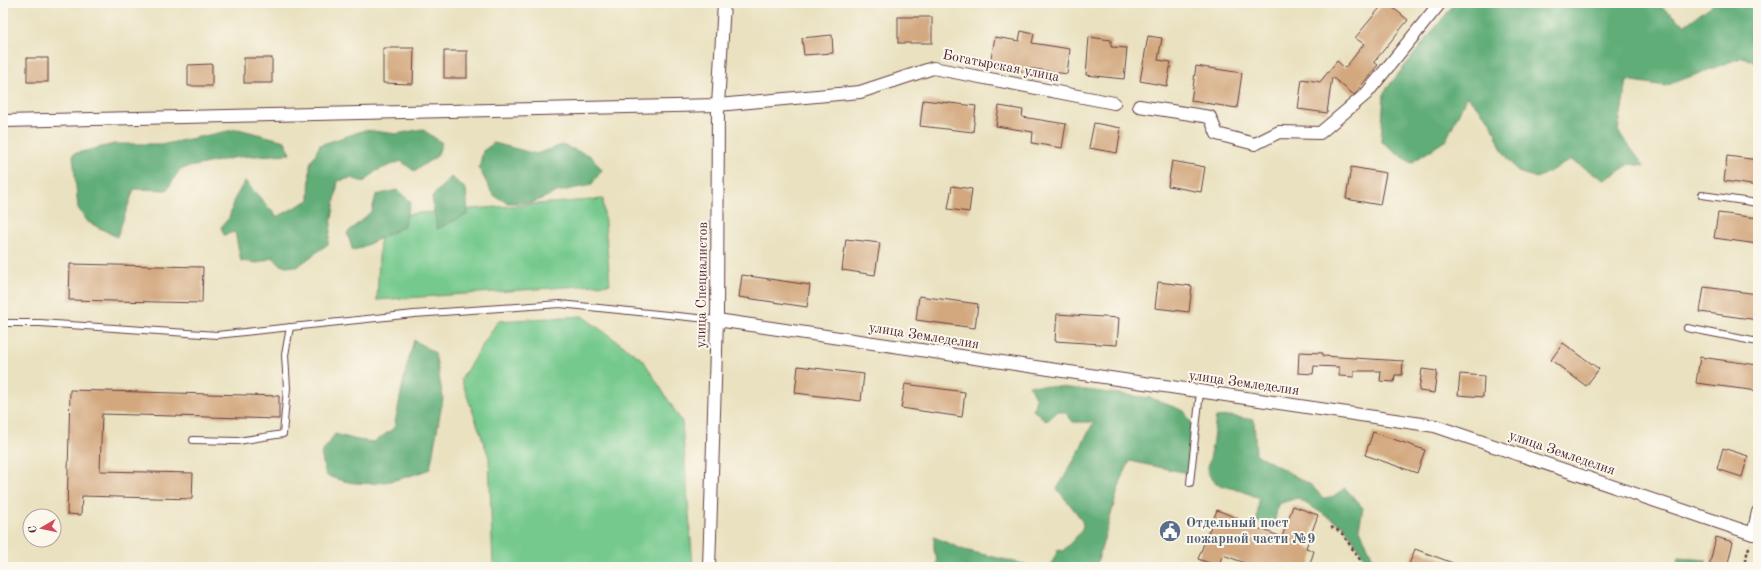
<svg xmlns="http://www.w3.org/2000/svg" width="1761" height="570" font-family="'Old Standard TT',serif">
<rect width="100%" height="100%" fill="#fbf7ec"/>
<filter id="ink" filterUnits="userSpaceOnUse"><feTurbulence type="fractalNoise" baseFrequency=".025" numOctaves="2"/><feDisplacementMap in="SourceGraphic" scale="8" xChannelSelector="R" yChannelSelector="G"/><feConvolveMatrix kernelMatrix="1 2 1 2 8 2 1 2 1" color-interpolation-filters="sRGB"/></filter>
<filter id="wash" filterUnits="userSpaceOnUse"><feTurbulence type="fractalNoise" baseFrequency=".012" numOctaves="4" result="noise"/><feDisplacementMap in="SourceGraphic" scale="16" xChannelSelector="R" yChannelSelector="G"/><feGaussianBlur stdDeviation="0.9" result="paint"/><feColorMatrix in="noise" values="0 0 0 0 0 0 0 0 0 0 0 0 0 0 0 0 0 1.4 0 .05"/><feComposite in="paint" operator="in"/></filter>
<g filter="url(#wash)">
<rect width="100%" height="100%" fill="#e9e1bf"/>
<g fill="#75c98d" stroke="#60745c">
<polygon points="603,199 610,284 377,300 381,216"/>
<polygon points="582,316 643,360 682,422 693,567 493,567 489,457 461,379 498,321"/>
</g>
<g fill="#60ad78" stroke="#556652">
<polygon points="1455,3 1656,3 1685,25 1715,3 1758,3 1758,64 1743,57 1665,86 1627,80 1618,131 1644,166 1630,164 1605,180 1571,160 1537,178 1518,172 1502,150 1491,122 1467,96 1446,140 1411,163 1381,141 1384,92"/>
<polygon points="238,129 285,141 290,154 237,157 180,169 167,190 134,189 117,237 88,222 78,208 73,154 114,144 165,144"/>
<polygon points="422,129 442,143 437,156 414,171 401,161 376,171 364,182 351,178 338,181 328,244 297,267 280,265 273,257 258,263 241,261 235,232 224,235 221,227 229,218 235,198 245,181 277,217 309,200 310,164 320,145 365,130 397,134"/>
<polygon points="494,143 536,154 562,145 591,156 602,170 591,185 557,192 532,203 508,203 493,195 479,168 483,151"/>
<polygon points="451,177 466,189 468,214 437,229 432,197"/>
<path d="M397 190 411 202 403 227C386 235 370 244 353 251L347 233 372 211 376 195Z"/>
<path d="M414 340 435 353 443 398 430 469C394 482 363 491 326 475L321 454 335 434 357 440 374 442 394 428 405 373Z"/>
<path d="M1029 385 1061 387 1151 398 1184 411 1192 424 1191 451 1187 473 1130 461 1121 480 1096 567H1050L1058 550 1063 551C1068 545 1083 532 1083 525 1083 518 1062 496 1057 489L1077 455 1087 434 1094 422H1073L1066 413 1058 411 1047 421 1033 410 1036 399Z"/>
<polygon points="1230,416 1254,420 1256,454 1311,485 1323,498 1332,497 1345,488 1363,508 1359,528 1377,567 1371,567 1345,527 1297,498 1278,504 1274,525 1257,522 1259,498 1242,491 1216,484 1207,472 1211,454 1216,417"/>
<polygon points="934,537 964,550 1036,567 934,567 938,562 934,550"/>
<polygon points="1679,558 1707,560 1705,567 1674,567"/>
</g>
<g id="blocks">
<g fill="#d3a87f">
<polygon points="1384,3 1387,3 1408,20 1374,62 1378,65 1357,91 1354,95 1332,77 1327,113 1298,109 1302,79 1320,82 1337,61 1345,68 1364,44 1355,38"/>
<rect x="898" y="17" width="34" height="26"/>
<polygon points="1021,31 1034,34 1032,43 1070,49 1067,74 1027,68 1026,72 990,64 995,37 1019,41"/>
<polygon points="832,35 833,53 804,55 802,38"/>
<polygon points="1148,36 1162,38 1158,60 1171,62 1167,86 1140,81"/>
<polygon points="1089,37 1111,40 1111,47 1127,48 1124,79 1086,75"/>
<polygon points="383,48 414,48 413,84 383,83"/>
<rect x="444" y="51" width="23" height="27"/>
<rect x="27" y="58" width="21" height="24"/>
<rect x="244" y="58" width="28" height="25"/>
<polygon points="212,64 212,86 188,86 188,65"/>
<polygon points="1196,66 1242,73 1237,108 1191,101"/>
<polygon points="923,100 976,106 973,132 920,126"/>
<polygon points="999,106 1023,110 1022,117 1066,124 1062,148 1032,143 1033,132 996,126"/>
<polygon points="1094,123 1121,128 1117,153 1089,148"/>
<polygon points="1727,156 1758,160 1758,186 1724,181"/>
<polygon points="1172,161 1205,167 1201,192 1168,186"/>
<polygon points="1351,167 1386,173 1380,205 1346,199"/>
<polygon points="952,186 972,189 969,212 948,209"/>
<polygon points="1718,213 1758,218 1758,244 1714,238"/>
<polygon points="846,239 880,243 875,275 842,270"/>
<polygon points="70,264 203,267 202,303 69,300"/>
<polygon points="742,275 810,285 807,307 739,297"/>
<polygon points="1158,282 1192,286 1189,312 1155,308"/>
<polygon points="1704,287 1758,294 1758,320 1700,312"/>
<polygon points="919,296 978,304 975,328 916,320"/>
<polygon points="1057,314 1119,318 1117,345 1055,341"/>
<polygon points="1563,343 1599,369 1586,386 1551,360"/>
<polygon points="1299,352 1323,353 1323,356 1403,361 1402,375 1395,375 1394,382 1380,381 1381,371 1354,371 1354,377 1339,376 1339,367 1314,366 1313,374 1298,373"/>
<polygon points="1700,357 1758,365 1758,391 1696,383"/>
<polygon points="798,366 864,374 861,401 795,393"/>
<polygon points="1422,369 1437,371 1434,393 1419,391"/>
<polygon points="1460,374 1484,376 1483,397 1458,395"/>
<polygon points="905,384 965,392 962,417 901,408"/>
<polygon points="70,390 279,396 279,419 102,414 100,471 193,473 192,499 82,496 81,515 67,514"/>
<polygon points="1373,432 1425,450 1417,473 1365,455"/>
<polygon points="1723,448 1748,456 1742,477 1717,469"/>
<polygon points="1293,506 1318,515 1306,548 1314,551 1309,567 1256,567 1223,555 1218,566 1198,559 1217,510 1237,518 1236,520 1282,537"/>
<polygon points="1716,537 1733,542 1727,567 1709,567"/>
<polygon points="1415,549 1461,566 1461,567 1408,567"/>
</g>
</g>
</g>
<g filter="url(#ink)">
<use href="#blocks" fill-opacity="0" stroke="#623c41" stroke-width="1"/>
<g fill="none" stroke-linecap="round" stroke-linejoin="round">
<g stroke="#623c41" stroke-width="8">
<g id="service">
<polyline points="1702,195 1758,203"/>
<polyline points="3,323 40,323 217,335 414,314 560,304 717,320"/>
<polyline points="1687,328 1758,342"/>
<polyline points="193,440 238,441 283,434 287,388 285,355 290,327"/>
<polyline points="1190,483 1200,392"/>
</g>
</g>
<g stroke="#623c41" stroke-width="14">
<g id="minor">
<polyline points="1139,106 1210,117 1217,134 1255,144 1279,132 1320,133 1366,94 1440,3"/>
<polyline points="3,121 718,105 860,92 933,68 1114,103"/>
<polyline points="717,320 1435,426 1753,534 1758,512"/>
<polyline points="709,567 717,320 718,105 724,3"/>
</g>
</g>
<g stroke="#623c41" stroke-width="2.5" stroke-dasharray="3 3" stroke-linecap="butt">
<polyline points="1331,527 1341,532 1365,567"/>
<polyline points="1743,567 1750,544"/>
</g>
<use href="#service" stroke="#fff" stroke-width="6"/>
<use href="#minor" stroke="#fff" stroke-width="12"/>
</g>
</g>
<defs>
<g id="civic-disc" transform="scale(1.15)"><circle r="9.5" fill="#5c6f8a" stroke="#fbf7ec"/><path d="M-.6-6.5H3V-4.5H.6V-3L4-1V1h2V6H-6V1h2V-1L-.6-3ZM-1.2 2.5V6h2.4V2.5Z" fill="#fff"/></g>
</defs>
<g fill-rule="evenodd">
<use href="#civic-disc" x="1170" y="531"/>
</g>
<g text-anchor="middle" dominant-baseline="central" stroke-width="4" stroke-linejoin="round" paint-order="stroke">
<g font-size="14" fill="#4a1f2b" stroke="#fbf7ec">
<text transform="translate(1001 66) rotate(11)">Богатырская улица</text>
<text transform="translate(702 285) rotate(-89)">улица Специалистов</text>
<text transform="translate(924 336) rotate(9)">улица Земледелия</text>
<text transform="translate(1244 383) rotate(8)">улица Земледелия</text>
<text transform="translate(1562 453) rotate(19)">улица Земледелия</text>
</g>
<g font-size="14" font-weight="bold" fill="#4e5e75" stroke="#fbf7ec" text-anchor="start">
<text x="1186" y="523">Отдельный пост<tspan x="1186" dy="16">пожарной части №9</tspan></text>
</g>
</g>
<rect width="1761" height="570" fill="none" stroke="#fbf7ec" stroke-width="16"/>
<g transform="translate(42 528) rotate(261)"><circle r="19" fill="#fbf7ec" stroke="#b4a19f"/>
<path d="M0-3L7 15L0 10L-7 15Z" fill="#d1495b"/>
<text y="-6" font-size="11" font-weight="bold" text-anchor="middle" fill="#4a1f2b">С</text>
</g>
</svg>
